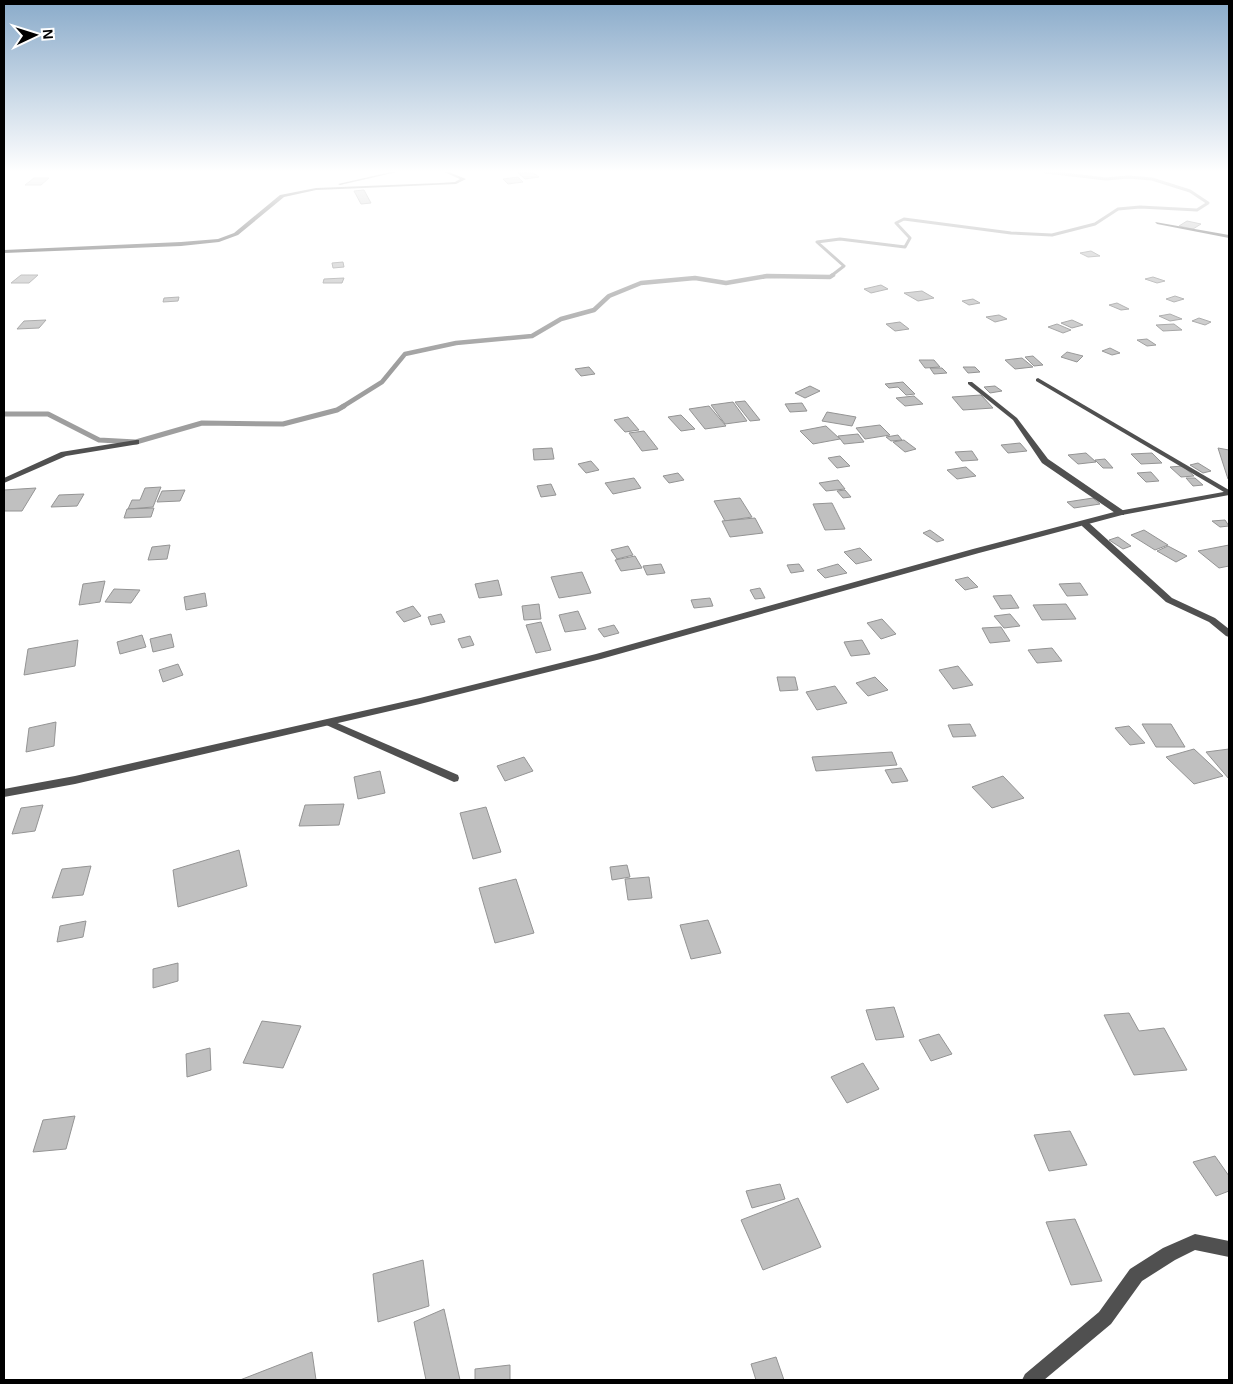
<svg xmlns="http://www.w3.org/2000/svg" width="1233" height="1384" font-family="Arial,sans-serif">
<rect width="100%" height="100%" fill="#fff"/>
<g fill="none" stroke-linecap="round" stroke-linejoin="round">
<polyline stroke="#9e9e9e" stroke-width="3" points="831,276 844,266 817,242 840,239 905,247 910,238 896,223 904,219 1011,233 1052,235 1095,224 1118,209 1140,207 1197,210 1208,203 1190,191 1152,179 1128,177 1106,179 1046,172"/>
<polyline stroke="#9e9e9e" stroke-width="4.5" points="342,407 382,382 405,354 456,343 532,336 561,319 594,310 609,296 641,283 695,278 726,283 767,276 830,277 833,275"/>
<polyline stroke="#9e9e9e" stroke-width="5" points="4,414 48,414 99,440 136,442 202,423 283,424 337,410 344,406"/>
</g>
<g fill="#c0c0c0" stroke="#949494">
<polygon points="532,172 539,177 525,179 518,173"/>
<polygon points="518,177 523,182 508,184 503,179"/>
<polygon points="34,178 49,178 41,185 25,185"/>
<polygon points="364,190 371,203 361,204 354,191"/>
<polygon points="1187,221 1201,224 1193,229 1179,226"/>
<polygon points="1091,251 1100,256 1088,257 1080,253"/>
<polygon points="343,262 344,267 333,268 332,263"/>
<polygon points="21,275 38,275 29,283 11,283"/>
<polygon points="1153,277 1165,281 1157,283 1145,279"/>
<polygon points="344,278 342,283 323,283 324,279"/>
<polygon points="881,285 888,289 871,293 864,289"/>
<polygon points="922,291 934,298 918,301 904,293"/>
<polygon points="1175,296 1184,299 1174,302 1166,299"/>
<polygon points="179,297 178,301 163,302 164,298"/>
<polygon points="973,299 980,303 969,305 962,301"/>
<polygon points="1117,303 1129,309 1121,310 1109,305"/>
<polygon points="1170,314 1182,319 1170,321 1159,316"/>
<polygon points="999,315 1007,319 995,322 986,317"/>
<polygon points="1199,318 1211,322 1205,325 1192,321"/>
<polygon points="46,320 39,328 17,329 24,321"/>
<polygon points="1072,320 1083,325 1072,328 1061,323"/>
<polygon points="900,322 909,329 895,331 886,324"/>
<polygon points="1057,324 1071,330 1063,333 1048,327"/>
<polygon points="1174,324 1182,330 1163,331 1156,325"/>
<polygon points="1147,339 1156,345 1147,346 1137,340"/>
<polygon points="1110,348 1120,353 1112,355 1102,351"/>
<polygon points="1067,352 1083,356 1077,362 1061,357"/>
<polygon points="1033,356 1043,365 1034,366 1025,357"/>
<polygon points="1022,358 1033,367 1015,369 1005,360"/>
<polygon points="919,360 934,360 940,367 925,368"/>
<polygon points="589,367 595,374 581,376 575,369"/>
<polygon points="963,367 975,367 980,372 968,373"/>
<polygon points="930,368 942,368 947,373 934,374"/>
<polygon points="903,382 915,394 906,395 898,387 889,388 885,384"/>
<polygon points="810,386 820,391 805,398 795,393"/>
<polygon points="995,386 1002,391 990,393 984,387"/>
<polygon points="981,395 993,408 963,410 952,397"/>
<polygon points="914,396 923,404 905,406 896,398"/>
<polygon points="745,401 760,420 750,421 735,402"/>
<polygon points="733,402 747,421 725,424 711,405"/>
<polygon points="802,403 807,411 790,412 785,404"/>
<polygon points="709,406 726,426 705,429 689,409"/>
<polygon points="827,412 856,417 852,426 822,421"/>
<polygon points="681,415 695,429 681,431 668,417"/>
<polygon points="628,417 639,430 625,432 614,420"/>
<polygon points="880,425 890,435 865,439 856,428"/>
<polygon points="826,426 840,439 813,444 800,431"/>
<polygon points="644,431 658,449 642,451 629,433"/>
<polygon points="858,434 864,442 844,444 838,436"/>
<polygon points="898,435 902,440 891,441 886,437"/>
<polygon points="904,440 916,449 905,452 893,442"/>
<polygon points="1020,443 1027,451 1008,453 1001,445"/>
<polygon points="552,448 554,459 534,460 533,449"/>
<polygon points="1218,448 1229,450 1229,479 1228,479"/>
<polygon points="972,451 978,460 962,461 955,452"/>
<polygon points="1086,453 1096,462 1078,464 1068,455"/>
<polygon points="1152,453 1162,463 1141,464 1131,454"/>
<polygon points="840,456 850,466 837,468 828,458"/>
<polygon points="1105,459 1113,468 1103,468 1095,460"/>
<polygon points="591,461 599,470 586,473 578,464"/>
<polygon points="1198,463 1211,471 1203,473 1190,465"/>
<polygon points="1183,466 1194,476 1181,477 1170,467"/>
<polygon points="966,467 976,476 957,479 947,470"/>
<polygon points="1151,472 1159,481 1146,482 1137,473"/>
<polygon points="678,473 684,480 669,483 663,476"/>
<polygon points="634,478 641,488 613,494 605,483"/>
<polygon points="1186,478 1195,478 1203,485 1193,486"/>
<polygon points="838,480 845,489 826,491 819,483"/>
<polygon points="551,484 556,495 541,497 537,486"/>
<polygon points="161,487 153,507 128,509 132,500 140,500 145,488"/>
<polygon points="36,488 22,511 4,511 4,490"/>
<polygon points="185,490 180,501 157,502 162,491"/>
<polygon points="845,490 851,497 843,498 837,491"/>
<polygon points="84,494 77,506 51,507 59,495"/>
<polygon points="740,498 752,517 725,521 714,501"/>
<polygon points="1093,498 1100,504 1074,508 1067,502"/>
<polygon points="832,503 845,529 825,530 813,504"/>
<polygon points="154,508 151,517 124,518 127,509"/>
<polygon points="755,518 763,533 730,537 722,521"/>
<polygon points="1225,520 1229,526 1220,527 1212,521"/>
<polygon points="930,530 944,540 937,542 923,533"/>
<polygon points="1144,530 1168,545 1155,550 1131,535"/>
<polygon points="1118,537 1131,546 1123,549 1109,540"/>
<polygon points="170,545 167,559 148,560 152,547"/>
<polygon points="1229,545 1229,566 1219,568 1198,551"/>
<polygon points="628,546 633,555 617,559 611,550"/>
<polygon points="1168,546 1187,556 1176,562 1157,551"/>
<polygon points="860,548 872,560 856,564 844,552"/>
<polygon points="635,556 642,568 621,571 615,560"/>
<polygon points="661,564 665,573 647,575 643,566"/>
<polygon points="799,564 804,571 791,573 787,565"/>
<polygon points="838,564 847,573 825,578 817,570"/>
<polygon points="582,572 591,593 559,598 551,577"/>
<polygon points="968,577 978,587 965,590 955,580"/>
<polygon points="498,580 502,595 479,598 475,584"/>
<polygon points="105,581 100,602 79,605 83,584"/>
<polygon points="1080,583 1088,595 1067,596 1059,584"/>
<polygon points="760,588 765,598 755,599 750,590"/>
<polygon points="114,589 140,590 131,603 105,602"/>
<polygon points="205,593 207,606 186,610 184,597"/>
<polygon points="1011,595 1019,608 1001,609 993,596"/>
<polygon points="710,598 713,606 694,608 691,600"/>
<polygon points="539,604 541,619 524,620 522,606"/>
<polygon points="1066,604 1076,619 1042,620 1033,605"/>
<polygon points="413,606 421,616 404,622 396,612"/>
<polygon points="578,611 586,629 565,632 559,615"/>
<polygon points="441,614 445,622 431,625 428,617"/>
<polygon points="1010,614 1020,626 1004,628 994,616"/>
<polygon points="882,619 896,634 881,639 867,623"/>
<polygon points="541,622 551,650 536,653 526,625"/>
<polygon points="614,625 619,633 604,637 598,629"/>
<polygon points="1001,627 1010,641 990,643 982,628"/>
<polygon points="171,634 174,647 153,652 150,639"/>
<polygon points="142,635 146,647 120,654 117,642"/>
<polygon points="470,636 474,645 462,648 458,639"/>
<polygon points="78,640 75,666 24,675 28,649"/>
<polygon points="862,640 870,654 851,656 844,642"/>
<polygon points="1052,648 1062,661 1037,663 1028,650"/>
<polygon points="178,664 183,675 163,682 159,670"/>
<polygon points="958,666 973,685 953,689 939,670"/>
<polygon points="777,677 795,677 798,690 780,691"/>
<polygon points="875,677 888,690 868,696 856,683"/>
<polygon points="835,686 847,703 817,710 806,692"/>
<polygon points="56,722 54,746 26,752 29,728"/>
<polygon points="970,724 976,736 953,737 948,725"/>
<polygon points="1142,724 1171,724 1185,747 1156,747"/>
<polygon points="1129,726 1145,743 1130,745 1115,728"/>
<polygon points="1194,749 1223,776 1194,784 1166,757"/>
<polygon points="1229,749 1229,779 1206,752"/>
<polygon points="892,752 897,765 816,771 812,757"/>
<polygon points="524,757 533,771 505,781 497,766"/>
<polygon points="901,768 908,781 892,783 885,770"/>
<polygon points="380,771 385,793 358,799 354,777"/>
<polygon points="1003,776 1024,798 992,808 972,787"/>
<polygon points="344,804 339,825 299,826 305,805"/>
<polygon points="43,805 35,831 12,834 21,808"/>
<polygon points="486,807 501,852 473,859 460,813"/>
<polygon points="239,850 247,886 178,907 173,870"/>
<polygon points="627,865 630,877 612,880 610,867"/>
<polygon points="91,866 83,895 52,898 62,869"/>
<polygon points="649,877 652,898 628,900 625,879"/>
<polygon points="516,879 534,933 495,943 479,888"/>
<polygon points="708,920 721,953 691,959 680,925"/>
<polygon points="86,921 83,937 57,942 60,926"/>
<polygon points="178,963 178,981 153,988 153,969"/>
<polygon points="894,1007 904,1037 876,1040 866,1010"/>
<polygon points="1129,1013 1139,1031 1164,1028 1187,1070 1134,1075 1104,1015"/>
<polygon points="262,1021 301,1026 283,1068 243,1063"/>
<polygon points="939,1034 952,1054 931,1061 919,1040"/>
<polygon points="210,1048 211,1070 187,1077 186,1054"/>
<polygon points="863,1063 879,1089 847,1103 831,1077"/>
<polygon points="75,1116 66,1149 33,1152 43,1120"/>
<polygon points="1070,1131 1087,1165 1049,1171 1034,1135"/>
<polygon points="1215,1156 1229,1176 1229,1191 1216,1196 1193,1162"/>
<polygon points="780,1184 785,1199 752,1208 746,1191"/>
<polygon points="798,1198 821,1247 763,1270 741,1220"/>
<polygon points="1075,1219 1102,1281 1071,1285 1046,1222"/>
<polygon points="423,1260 429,1306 378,1322 373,1274"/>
<polygon points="444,1309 460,1380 426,1380 414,1322"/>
<polygon points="312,1352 316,1380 240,1380"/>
<polygon points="776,1357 784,1380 756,1380 751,1364"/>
<polygon points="510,1365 510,1380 475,1380 475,1369"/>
</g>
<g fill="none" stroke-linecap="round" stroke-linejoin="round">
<g fill="#505050" fill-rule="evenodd">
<polygon points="391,172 397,172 340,185 338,184"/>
<polygon points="444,172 449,172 466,179 456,184 316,190 284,197 238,235 219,242 181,246 4,253 4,250 181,242 218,239 234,233 280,195 316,188 440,183 455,182 460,179"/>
<polygon points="1155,222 1229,235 1229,238 1157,224"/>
<polygon points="1038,378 1229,490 1229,495 1036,381 1036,379"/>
<polygon points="968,382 972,382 1017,418 1048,459 1124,511 1124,515 1118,515 1042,463 1013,420 968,384"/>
<polygon points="136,440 139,440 139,444 66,456 4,483 4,478 61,452"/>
<polygon points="1082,522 1088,522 1172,598 1215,618 1229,629 1229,637 1226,636 1209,622 1166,602 1082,526"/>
<polygon points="328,719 458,775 459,778 458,781 454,782 324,724 323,722"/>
<polygon points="1195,1234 1229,1241 1229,1257 1195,1250 1175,1260 1142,1281 1111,1324 1044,1380 1022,1380 1025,1374 1099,1312 1130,1269 1163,1248"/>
</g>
<polygon fill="#505050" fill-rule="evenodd" points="1229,491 1229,495 1122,515 979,553 601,659 420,704 75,784 4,797 4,789 75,776 420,698 596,654 973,549 1118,511"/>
</g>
<linearGradient id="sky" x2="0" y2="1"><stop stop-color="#8aabca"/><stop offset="0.47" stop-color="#fff"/><stop offset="1" stop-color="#fff" stop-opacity="0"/></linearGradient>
<rect width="1233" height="365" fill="url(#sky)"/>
<rect width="1233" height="1384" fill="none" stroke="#000000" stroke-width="10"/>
<g transform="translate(35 35) rotate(86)" stroke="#ffffff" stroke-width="4" paint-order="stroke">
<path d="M0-4L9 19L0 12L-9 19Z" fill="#000000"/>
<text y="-8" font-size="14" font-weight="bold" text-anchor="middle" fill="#000000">N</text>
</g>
</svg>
